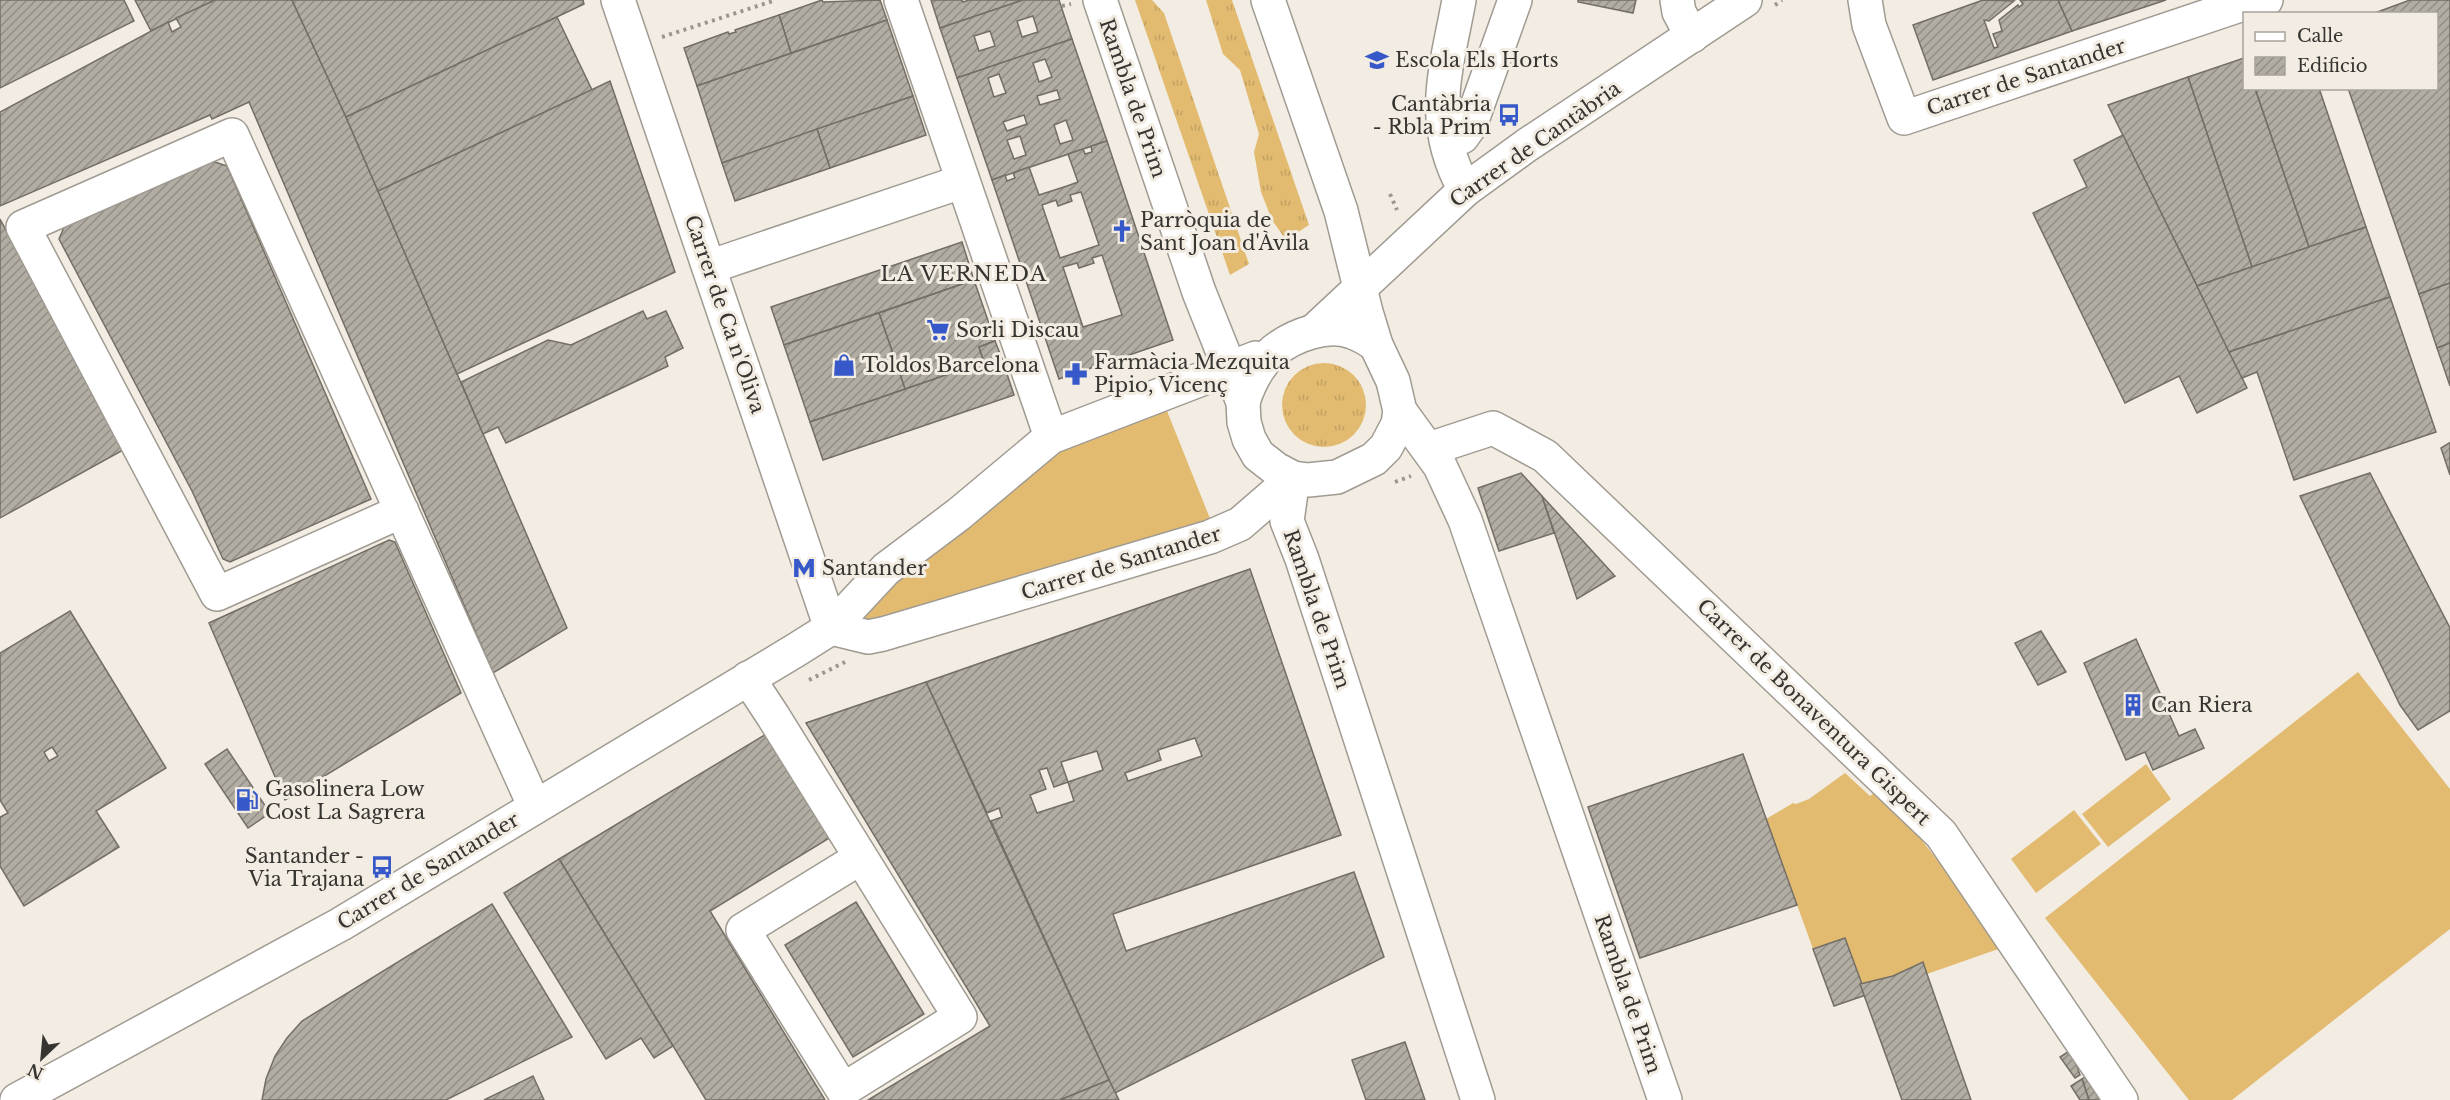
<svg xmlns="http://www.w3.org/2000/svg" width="2450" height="1100" font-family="'Libre Baskerville',serif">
<defs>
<pattern id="grass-tufts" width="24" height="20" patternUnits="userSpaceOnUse" patternTransform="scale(1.5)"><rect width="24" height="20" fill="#e2bb71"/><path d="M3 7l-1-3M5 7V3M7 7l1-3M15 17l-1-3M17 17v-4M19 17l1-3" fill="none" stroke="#c2a162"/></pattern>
<pattern id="building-hatch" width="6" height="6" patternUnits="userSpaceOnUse" patternTransform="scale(1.5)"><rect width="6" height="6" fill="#b2ada3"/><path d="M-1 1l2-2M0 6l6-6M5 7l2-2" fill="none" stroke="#928e85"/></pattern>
</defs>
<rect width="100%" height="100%" fill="#f2ece2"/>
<g fill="url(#grass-tufts)">
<polygon points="1135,0 1152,0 1164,13 1249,264 1230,275"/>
<polygon points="1206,0 1232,0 1309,225 1286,240 1272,220 1261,192 1254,152 1259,134 1240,70 1223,54"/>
<circle cx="1324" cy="405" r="42"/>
</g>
<g fill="#e2bb71">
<polygon points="1165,406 1211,521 872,622 866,621 861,614 864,601 1062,451 1103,428"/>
<polygon points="2358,672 2450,789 2450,929 2232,1100 2189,1100 2045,918"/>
<polygon points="2146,764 2171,799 2108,847 2082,814"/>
<polygon points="1845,773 1870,796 1881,787 2004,947 1927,974 1923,962 1893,976 1862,984 1845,938 1813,949 1766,819 1793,803 1796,804 1809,799"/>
<polygon points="2074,810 2101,844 2036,893 2011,859"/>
</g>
<g fill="url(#building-hatch)" stroke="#736e65" stroke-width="1.5" fill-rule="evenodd">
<polygon points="0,0 124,0 134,21 0,88"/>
<polygon points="135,0 215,0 151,31"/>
<polygon points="215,0 292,0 346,117 567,628 493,673 249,102 212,119 210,115 0,206 0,112 168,22 172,32 181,27 176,18"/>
<polygon points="292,0 583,0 584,4 346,117"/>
<polygon points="822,0 823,2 880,0 887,20 791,53 779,15"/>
<polygon points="931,0 962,0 963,2 969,0 1023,0 940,28"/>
<path d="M1023 0H1059L1072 39 957 78 940 28ZM1033 16 1038 32 1022 37 1017 21ZM990 31 995 46 979 51 974 36Z"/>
<polygon points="1578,0 1636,0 1633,13 1578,2"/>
<polygon points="1983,0 2014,1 1989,21 1984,20 1994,48 1998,47 1993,34 2002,31 1999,20 2018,5 2019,7 2023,4 2020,0 2058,0 2072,31 1933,80 1913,25"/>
<polygon points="2058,0 2166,0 2072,31"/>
<polygon points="2410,0 2450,0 2450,283 2419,294 2348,88 2436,88 2436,14 2372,14"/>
<polygon points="779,15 791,53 697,86 684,48 728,32 729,34 736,32 735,30"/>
<polygon points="557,17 592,90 378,191 346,117"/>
<polygon points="887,20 913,96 722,163 697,86"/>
<path d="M1072 39 1107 141 992 180 957 78ZM1045 59 1052 77 1039 82 1033 63ZM999 74 1006 93 994 97 988 78ZM1057 90 1060 99 1040 105 1037 96ZM1024 115 1027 124 1007 131 1003 122ZM1066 120 1073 140 1060 144 1054 125ZM1020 136 1026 155 1014 159 1007 140Z"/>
<polygon points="2244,58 2244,88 2255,88 2309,247 2252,267 2188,77"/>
<polygon points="2188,77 2252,267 2197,286 2108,105"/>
<polygon points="610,81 675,272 457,374 378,191"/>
<polygon points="2255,88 2319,88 2366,227 2309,247"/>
<polygon points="913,96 926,135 830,168 817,129"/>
<polygon points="817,129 830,168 735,201 722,163"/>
<polygon points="2123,135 2247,388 2197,413 2179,376 2125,403 2033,213 2087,187 2074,160"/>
<path d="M1107 141 1173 340 1059 379 992 180 1005 175 1007 181 1015 178 1013 173 1029 167 1039 195 1067 186 1078 182 1068 154 1083 149 1085 154 1092 152 1091 146ZM1081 192 1099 245 1060 258 1042 205 1056 200 1058 206 1072 201 1070 195ZM1102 255 1122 315 1083 327 1063 267 1077 263 1079 268 1094 263 1092 258Z"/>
<polygon points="212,161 227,166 371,499 230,562 223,559 192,491 59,239 65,225"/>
<polygon points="0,219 125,449 0,518"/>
<polygon points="2366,227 2390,297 2229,352 2197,286"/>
<polygon points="962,242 974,280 784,345 771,307"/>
<polygon points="974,280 995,341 979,347 984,362 905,389 879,313"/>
<polygon points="2450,283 2450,343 2437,348 2419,294"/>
<polygon points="2390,297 2436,432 2294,480 2257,372 2242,378 2229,352"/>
<polygon points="643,311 647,319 666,311 683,348 665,357 668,366 506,443 498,427 483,434 461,382 548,340 571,345"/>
<polygon points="879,313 905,389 810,422 784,345"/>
<polygon points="995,341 1001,356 984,362 979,347"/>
<polygon points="2450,343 2450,386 2437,348"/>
<polygon points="1001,356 1014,395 823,460 810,422"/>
<polygon points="2449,443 2450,443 2450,475 2441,448"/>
<polygon points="1521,473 1542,496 1554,533 1499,551 1478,488"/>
<polygon points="2370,473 2450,628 2450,711 2418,730 2400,705 2300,496"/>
<polygon points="1542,496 1614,575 1615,576 1577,599"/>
<polygon points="389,540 395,542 461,693 285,800 209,623"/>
<path d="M1250 569 1341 835 1113 914 1126 951 1354 872 1384 957 1115 1093 991 821 1002 817 999 808 987 813 926 682ZM1195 738 1202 756 1128 781 1125 773 1161 760 1158 750ZM1097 751 1103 770 1068 782 1061 762ZM1047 768 1054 787 1068 782 1074 801 1037 813 1030 795 1046 789 1039 770Z"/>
<path d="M70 611 166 768 96 811 119 847 24 906 0 866V817L8 813 0 800V653ZM52 747 58 756 49 761 44 752Z"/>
<polygon points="2041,631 2066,672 2038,685 2015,643"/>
<polygon points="2136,639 2179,736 2195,729 2204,748 2153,770 2145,752 2126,760 2084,663"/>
<polygon points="926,682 1109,1080 1060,1100 868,1100 990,1026 806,723"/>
<polygon points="768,733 831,837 710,911 825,1100 706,1100 559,859"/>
<polygon points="227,749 270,813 248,828 205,764"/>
<polygon points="1743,754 1797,905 1640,958 1588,807"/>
<polygon points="559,859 673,1046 654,1058 641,1038 606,1059 504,893"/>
<polygon points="856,902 924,1014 853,1057 785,945"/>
<polygon points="492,904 572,1037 446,1100 262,1100 266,1079 275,1056 287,1038 302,1021"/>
<polygon points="1845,938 1866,995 1834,1006 1813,949"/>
<polygon points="1923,962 1927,974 1971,1100 1902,1100 1860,984 1893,976"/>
<polygon points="1405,1042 1425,1100 1366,1100 1352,1060"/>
<polygon points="2071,1050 2080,1075 2075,1078 2060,1057"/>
<polygon points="2088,1075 2103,1100 2089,1100 2082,1079"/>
<polygon points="533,1076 544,1100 484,1100"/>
<polygon points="2082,1079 2089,1100 2080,1100 2071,1086"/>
<polygon points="1109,1080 1119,1100 1060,1100"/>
</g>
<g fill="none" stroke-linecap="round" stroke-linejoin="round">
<g stroke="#a09b92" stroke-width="36">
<g id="minor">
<polyline points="618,0 831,628"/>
<polyline points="901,0 1051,437"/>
<path d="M1459 0C1446 71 1427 122 1465 190"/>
<polyline points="1677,0 1679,12 1692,36"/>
<polyline points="1865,0 1869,25 1904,118 2240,5 2266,0"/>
<polyline points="1462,137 1470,126 1515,0"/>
<polyline points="709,267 952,185"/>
<polyline points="1314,331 1465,190 1527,145 1745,0"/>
<polyline points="1429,449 1493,428 1545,456 1941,834 2121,1100"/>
<polyline points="1293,478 1287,521 1302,559 1478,1100"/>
<polyline points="402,511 217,594 23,227 232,135 535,807"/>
<polyline points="831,628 868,637 883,634 1210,537 1240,524 1293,478"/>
<polyline points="748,678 773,716 960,1017 843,1090 743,930 860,858"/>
<polyline points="17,1100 341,924 796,650 831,628 886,569 959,514 1051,437 1256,358"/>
</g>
</g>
<g stroke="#a09b92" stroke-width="36">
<g id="major">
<polyline points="1100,0 1199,292 1243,402 1244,422 1249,439 1258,455 1276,469 1293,478 1308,480 1337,477 1374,459 1386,447 1398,424 1400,411"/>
<polyline points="1268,0 1341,211 1366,312 1376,345 1393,381 1400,411 1440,466 1465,520 1665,1100"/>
<path d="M1243 402C1249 383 1259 364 1274 351 1294 335 1327 323 1352 332 1361 335 1369 340 1376 345"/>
</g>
</g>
<g stroke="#9b9790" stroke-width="4" stroke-dasharray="3 4.5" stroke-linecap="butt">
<polyline points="1775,5 1782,0"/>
<polyline points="1062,6 1071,4"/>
<polyline points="662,37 776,0"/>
<polyline points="1390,194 1397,210"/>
<polyline points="1395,482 1411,476"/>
<polyline points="809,680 845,662"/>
</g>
<use href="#minor" stroke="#fff" stroke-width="33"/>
<use href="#major" stroke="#fff" stroke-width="33"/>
</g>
<defs>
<g id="school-bare" transform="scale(1.8)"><path d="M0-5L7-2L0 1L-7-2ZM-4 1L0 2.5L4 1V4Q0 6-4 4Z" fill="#3758c9" stroke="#f2ece2" stroke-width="2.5" paint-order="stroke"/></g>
<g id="bus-bare" transform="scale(1.8)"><path d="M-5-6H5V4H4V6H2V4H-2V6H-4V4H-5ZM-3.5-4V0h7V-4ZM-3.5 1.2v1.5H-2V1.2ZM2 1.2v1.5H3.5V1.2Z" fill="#3758c9" stroke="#f2ece2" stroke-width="2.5" paint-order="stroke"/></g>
<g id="church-bare" transform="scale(1.8)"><path d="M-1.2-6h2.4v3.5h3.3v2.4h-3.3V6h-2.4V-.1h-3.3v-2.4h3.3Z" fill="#3758c9" stroke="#f2ece2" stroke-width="2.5" paint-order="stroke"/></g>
<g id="supermarket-bare" transform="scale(1.8)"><path d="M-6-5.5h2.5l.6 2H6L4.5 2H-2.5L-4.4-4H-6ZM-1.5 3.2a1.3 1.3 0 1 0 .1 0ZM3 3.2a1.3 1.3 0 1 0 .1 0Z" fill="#3758c9" stroke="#f2ece2" stroke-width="2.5" paint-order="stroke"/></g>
<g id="shop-bare" transform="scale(1.8)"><path d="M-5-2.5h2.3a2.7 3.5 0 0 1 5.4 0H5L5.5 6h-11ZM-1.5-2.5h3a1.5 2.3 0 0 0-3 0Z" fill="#3758c9" stroke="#f2ece2" stroke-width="2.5" paint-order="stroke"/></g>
<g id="pharmacy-bare" transform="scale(1.8)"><path d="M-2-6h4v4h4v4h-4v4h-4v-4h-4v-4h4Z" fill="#3758c9" stroke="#f2ece2" stroke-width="2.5" paint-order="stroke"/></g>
<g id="metro-bare" transform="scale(1.8)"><path d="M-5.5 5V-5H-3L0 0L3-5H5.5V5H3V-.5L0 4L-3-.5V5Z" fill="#3758c9" stroke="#f2ece2" stroke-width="2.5" paint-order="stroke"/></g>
<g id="building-bare" transform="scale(1.8)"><path d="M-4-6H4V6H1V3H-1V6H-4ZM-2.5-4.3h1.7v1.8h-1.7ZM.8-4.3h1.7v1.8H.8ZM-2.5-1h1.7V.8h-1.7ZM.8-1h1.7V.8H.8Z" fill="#3758c9" stroke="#f2ece2" stroke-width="2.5" paint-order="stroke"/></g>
<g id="fuel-bare" transform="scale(1.8)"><path d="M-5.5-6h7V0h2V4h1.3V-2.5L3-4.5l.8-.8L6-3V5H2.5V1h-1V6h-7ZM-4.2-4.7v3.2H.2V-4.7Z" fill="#3758c9" stroke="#f2ece2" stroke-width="2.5" paint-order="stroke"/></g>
</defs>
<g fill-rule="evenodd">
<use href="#school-bare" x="1377" y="60"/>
<use href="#bus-bare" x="1509" y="115"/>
<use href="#church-bare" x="1122" y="231"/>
<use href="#supermarket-bare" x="938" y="330"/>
<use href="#shop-bare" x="844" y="365"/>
<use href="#pharmacy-bare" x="1076" y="374"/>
<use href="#metro-bare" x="804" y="568"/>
<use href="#building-bare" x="2133" y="705"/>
<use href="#fuel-bare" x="247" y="800"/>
<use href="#bus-bare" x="382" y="867"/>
</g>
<g text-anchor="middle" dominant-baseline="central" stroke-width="6" stroke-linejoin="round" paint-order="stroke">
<g font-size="20" fill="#373531" stroke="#f2ece2" text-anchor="start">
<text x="1395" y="60">Escola Els Horts</text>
<text x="1491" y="104" text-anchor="end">Cantàbria<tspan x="1491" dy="23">- Rbla Prim</tspan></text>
<text x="1140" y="220">Parròquia de<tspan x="1140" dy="23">Sant Joan d'Àvila</tspan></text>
<text x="956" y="330">Sorli Discau</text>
<text x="1094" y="362">Farmàcia Mezquita<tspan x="1094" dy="23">Pipio, Vicenç</tspan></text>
<text x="862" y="365">Toldos Barcelona</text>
<text x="822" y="568">Santander</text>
<text x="2151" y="705">Can Riera</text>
<text x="265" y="789">Gasolinera Low<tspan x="265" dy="23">Cost La Sagrera</tspan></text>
<text x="364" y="856" text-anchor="end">Santander -<tspan x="364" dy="23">Via Trajana</tspan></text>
</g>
<g font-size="20" fill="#373531" stroke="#f2ece2">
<text transform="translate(2026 77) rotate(-18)">Carrer de Santander</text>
<text transform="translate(1133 98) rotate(71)">Rambla de Prim</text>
<text transform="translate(1535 144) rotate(-35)">Carrer de Cantàbria</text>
<text transform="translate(725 314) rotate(71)">Carrer de Ca n'Oliva</text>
<text transform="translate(1121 563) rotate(-17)">Carrer de Santander</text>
<text transform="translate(1317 609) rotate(71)">Rambla de Prim</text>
<text transform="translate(1814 712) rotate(44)">Carrer de Bonaventura Gispert</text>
<text transform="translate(428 871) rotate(-31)">Carrer de Santander</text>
<text transform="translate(1628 994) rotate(71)">Rambla de Prim</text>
</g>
<g font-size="21" letter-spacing="1.5" fill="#373531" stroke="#f2ece2">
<text x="964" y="274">LA VERNEDA</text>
</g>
</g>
<rect x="2243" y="12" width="195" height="78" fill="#f2ece2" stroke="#a7a39b" stroke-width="1.5"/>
<rect x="2255" y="32" width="30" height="9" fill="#ffffff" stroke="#a7a39b" stroke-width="1.5"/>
<text x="2297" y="42" font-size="18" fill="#373531">Calle</text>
<rect x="2255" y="57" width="30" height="18" fill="url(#building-hatch)" stroke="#a7a39b" stroke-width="1.5"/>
<text x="2297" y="72" font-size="18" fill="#373531">Edificio</text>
<g transform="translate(42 1058) rotate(206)" stroke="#f2ece2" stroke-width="4.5" paint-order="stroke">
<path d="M0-4.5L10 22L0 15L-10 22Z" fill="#373531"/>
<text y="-9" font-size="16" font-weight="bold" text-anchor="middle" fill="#373531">N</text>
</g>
</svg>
